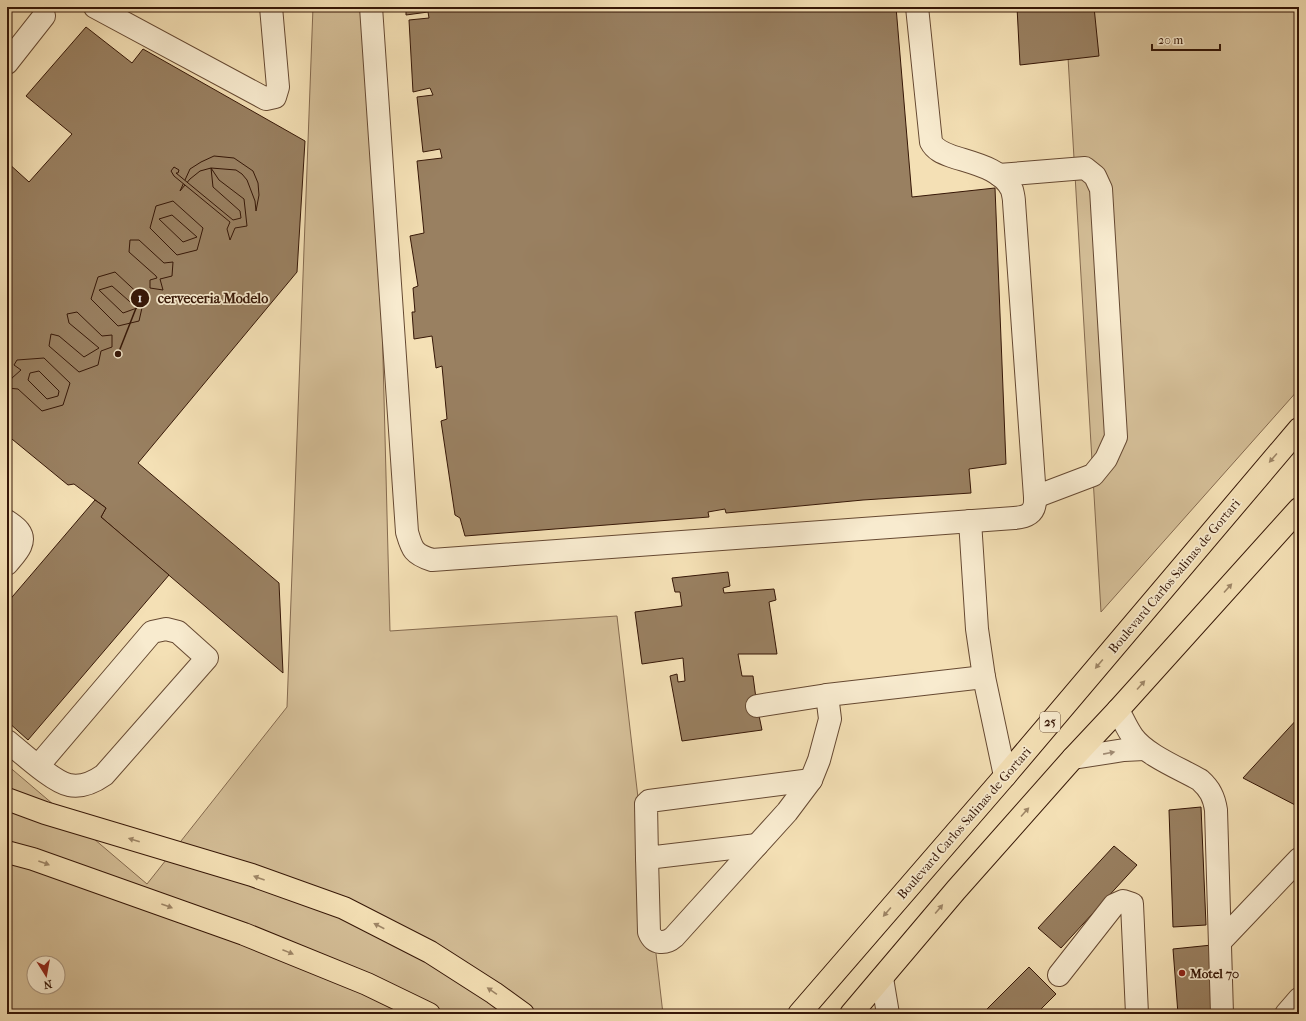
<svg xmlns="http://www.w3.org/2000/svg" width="1306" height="1021" font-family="'IM FELL French Canon',serif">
<rect width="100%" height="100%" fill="#f4e0b5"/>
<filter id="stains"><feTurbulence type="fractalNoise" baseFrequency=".005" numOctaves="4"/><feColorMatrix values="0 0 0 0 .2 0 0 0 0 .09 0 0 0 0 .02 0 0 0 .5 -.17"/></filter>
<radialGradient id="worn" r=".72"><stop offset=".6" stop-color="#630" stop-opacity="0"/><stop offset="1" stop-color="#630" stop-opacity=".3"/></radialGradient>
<g fill="#d4be97" stroke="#856a4f" fill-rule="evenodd">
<path d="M313 7H374L390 631 617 616 663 1014H7V765L147 884 287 707ZM34 963H58V987H34Z"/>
<polygon points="1065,7 1299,7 1299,389 1101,612"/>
</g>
<g fill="#998061" stroke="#361707">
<polygon points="406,7 896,7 912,197 995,188 1006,464 969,469 971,493 863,500 726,513 725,509 708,512 709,517 465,536 460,518 455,515 441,421 447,419 442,366 436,368 432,336 414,339 412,312 415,312 413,288 418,286 410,236 424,233 417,161 442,158 440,149 423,152 417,97 433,95 430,88 413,92 409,20 429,18 428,12 406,15"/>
<polygon points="1017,7 1094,7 1099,56 1020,65"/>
<polygon points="86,27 132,63 143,49 305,141 297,272 138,463 279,583 283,673 101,517 106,508 74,484 68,485 7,435 7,162 29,182 72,134 26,96"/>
<polygon points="214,156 234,158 253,171 258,183 259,195 256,211 255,201 247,180 242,174 236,170 211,168 200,171 190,179 180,191 190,169 201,162"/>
<polygon points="174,167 179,170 178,173 176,173 233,220 241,218 240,211 213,187 211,168 219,180 244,199 247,226 235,228 230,240 227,229 230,222 174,176 171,171"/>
<polygon points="173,201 203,228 197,250 177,255 150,228 156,206"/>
<polygon points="172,215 197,237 183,242 159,219"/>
<polygon points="130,240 139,240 164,263 173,262 172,276 160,279 163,290 150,288 150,280 157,278 156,276 129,252"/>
<polygon points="115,272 144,299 139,321 118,326 91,299 98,277"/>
<polygon points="112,286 137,308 123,313 99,290"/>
<polygon points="77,312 102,336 112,335 112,347 101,351 98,365 79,372 49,346 51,334 59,336 84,357 99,348 69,323 67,314"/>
<polygon points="44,358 70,383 63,405 42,411 18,389 7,388 7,387 12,378 21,370 14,365 17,360"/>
<polygon points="39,371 59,391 58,396 47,399 28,380 30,373"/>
<polygon points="95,500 106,508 101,517 169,575 28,740 7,721 7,603"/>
<polygon points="728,572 730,586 723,588 724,593 774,589 776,600 769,602 777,654 738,654 742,676 753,676 757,706 762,730 682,741 670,676 677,674 678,682 685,681 683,658 642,664 635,612 682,606 680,592 675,592 672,578"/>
<polygon points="1299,717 1299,807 1243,778"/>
<polygon points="1201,807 1206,925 1173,927 1169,810"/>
<polygon points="1114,846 1137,865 1061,948 1038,928"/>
<polygon points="1212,945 1218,1014 1178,1014 1173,949"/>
<polygon points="1029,967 1056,994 1036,1014 993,1014 987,1009"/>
</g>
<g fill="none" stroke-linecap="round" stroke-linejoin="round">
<g stroke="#664932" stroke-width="24">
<g id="minor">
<polyline points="95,7 266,99 275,97 278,87 271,7"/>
<path d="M371 7 407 532C412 549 413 554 432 560L1014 518C1028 517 1036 513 1035 497L1014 202C1014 199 1013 194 1012 190 1002 168 971 163 951 156 943 153 935 150 931 142L917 7"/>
<polyline points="7,63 44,16"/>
<polyline points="999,175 1085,168 1095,176 1101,189 1116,437 1106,459 1093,475 1035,497"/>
<path d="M7 521C11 524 16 527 19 531 28 543 14 555 7 564"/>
<polyline points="970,521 977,629 984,677 1005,776"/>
<polyline points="757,706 827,695"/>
<path d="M1118 710C1123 719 1127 729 1133 737 1146 755 1181 769 1200 780 1210 789 1214 797 1216 810L1222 1014"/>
<path d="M7 741C21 752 53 782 69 785 82 788 94 782 104 775L207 658 178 632 166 629 152 632 38 766"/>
<polyline points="1073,758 1124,750 1144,749"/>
<polyline points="757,845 647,858 646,804 649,801 811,780"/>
<path d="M647 858 649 932C654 945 666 944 674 937L787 812 811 780 819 760 830 719 827 695 984 677"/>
<polyline points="1220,942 1299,859"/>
<polyline points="1059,975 1114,905 1123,901 1132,904 1137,1014"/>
<polyline points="882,978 888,1014"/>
<polyline points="1286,1014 1299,999"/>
</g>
</g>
<g stroke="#361707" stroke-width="24">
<g id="major">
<polyline points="7,799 45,813 252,875 344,908 430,952 494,993 523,1014"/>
<polyline points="7,852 33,859 244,934 367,984 429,1014"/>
<polyline points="799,1014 1005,776 1299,429"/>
<polyline points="851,1014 956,890 1073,758 1118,710 1299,509"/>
</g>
</g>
<use href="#minor" stroke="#f8ebcf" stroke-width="22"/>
<use href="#major" stroke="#f4e0b5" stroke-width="22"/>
</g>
<defs><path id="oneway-solid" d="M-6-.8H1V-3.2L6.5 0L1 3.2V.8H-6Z"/></defs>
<g fill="#9e8667">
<use href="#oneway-solid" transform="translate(1273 458) rotate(131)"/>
<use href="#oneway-solid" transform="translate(1228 588) rotate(-48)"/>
<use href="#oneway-solid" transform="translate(1099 664) rotate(130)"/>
<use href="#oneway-solid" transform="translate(1141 685) rotate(-48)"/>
<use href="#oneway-solid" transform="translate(1025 812) rotate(-48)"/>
<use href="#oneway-solid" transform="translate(134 840) rotate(-163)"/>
<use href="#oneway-solid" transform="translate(44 863) rotate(20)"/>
<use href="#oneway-solid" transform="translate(259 878) rotate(-160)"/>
<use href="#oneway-solid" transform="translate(167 906) rotate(20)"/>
<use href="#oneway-solid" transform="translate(939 909) rotate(-50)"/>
<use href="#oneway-solid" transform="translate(887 912) rotate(131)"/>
<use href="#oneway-solid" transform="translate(379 926) rotate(-153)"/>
<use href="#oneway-solid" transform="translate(288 952) rotate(22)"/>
<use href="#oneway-solid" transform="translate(492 991) rotate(-146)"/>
</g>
<use fill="#a18c75" href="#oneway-solid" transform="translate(1109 753) rotate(-11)"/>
<circle fill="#8f2418" stroke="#f8ebcf" stroke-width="1.5" cx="1182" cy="973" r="4"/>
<g text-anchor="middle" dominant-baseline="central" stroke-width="3.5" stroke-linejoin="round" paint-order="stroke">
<rect fill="#f8ebcf" stroke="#705743" stroke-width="1" x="1040" y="712" width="20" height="20" rx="3"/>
<g font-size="12" font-weight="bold" fill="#361707">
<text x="1050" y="722">25</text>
</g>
<g font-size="13" fill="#361707" stroke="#f8ebcf">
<text transform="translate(1174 576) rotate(-50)">Boulevard Carlos Salinas de Gortari</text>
<text transform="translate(964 823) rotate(-49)">Boulevard Carlos Salinas de Gortari</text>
</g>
<g font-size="13" font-weight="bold" fill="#361707" stroke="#f8ebcf" text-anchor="start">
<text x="1190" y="973">Motel 70</text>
</g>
</g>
<path fill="none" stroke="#361707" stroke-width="1.5" d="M118 354L140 298"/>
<g fill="#361707" stroke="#f8ebcf" stroke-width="1.5">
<circle cx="118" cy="354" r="4"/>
<circle cx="140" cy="298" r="10"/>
</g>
<g font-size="12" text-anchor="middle" font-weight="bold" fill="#fff">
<text x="140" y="302">1</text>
</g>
<g font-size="14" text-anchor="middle" font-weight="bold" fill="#361707" stroke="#f8ebcf" stroke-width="3.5" stroke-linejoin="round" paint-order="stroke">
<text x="213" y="303">cerveceria Modelo</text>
</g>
<rect width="1306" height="1021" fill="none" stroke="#f4e0b5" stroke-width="24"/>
<rect x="8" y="8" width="1290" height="1005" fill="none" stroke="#361707" stroke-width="2"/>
<rect x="12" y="12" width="1282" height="997" fill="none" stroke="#361707"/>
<g transform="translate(46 975) rotate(169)"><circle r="19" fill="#f8ebcf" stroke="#aa967f"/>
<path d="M0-3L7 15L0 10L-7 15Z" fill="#8f2418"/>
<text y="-6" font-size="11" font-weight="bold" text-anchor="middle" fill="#361707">N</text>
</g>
<path d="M1152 44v6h68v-6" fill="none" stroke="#361707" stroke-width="2"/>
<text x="1158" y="44" font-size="12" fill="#361707" stroke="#f8ebcf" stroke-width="3" paint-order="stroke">20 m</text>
<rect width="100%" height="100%" filter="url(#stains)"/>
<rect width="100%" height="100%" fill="url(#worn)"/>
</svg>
